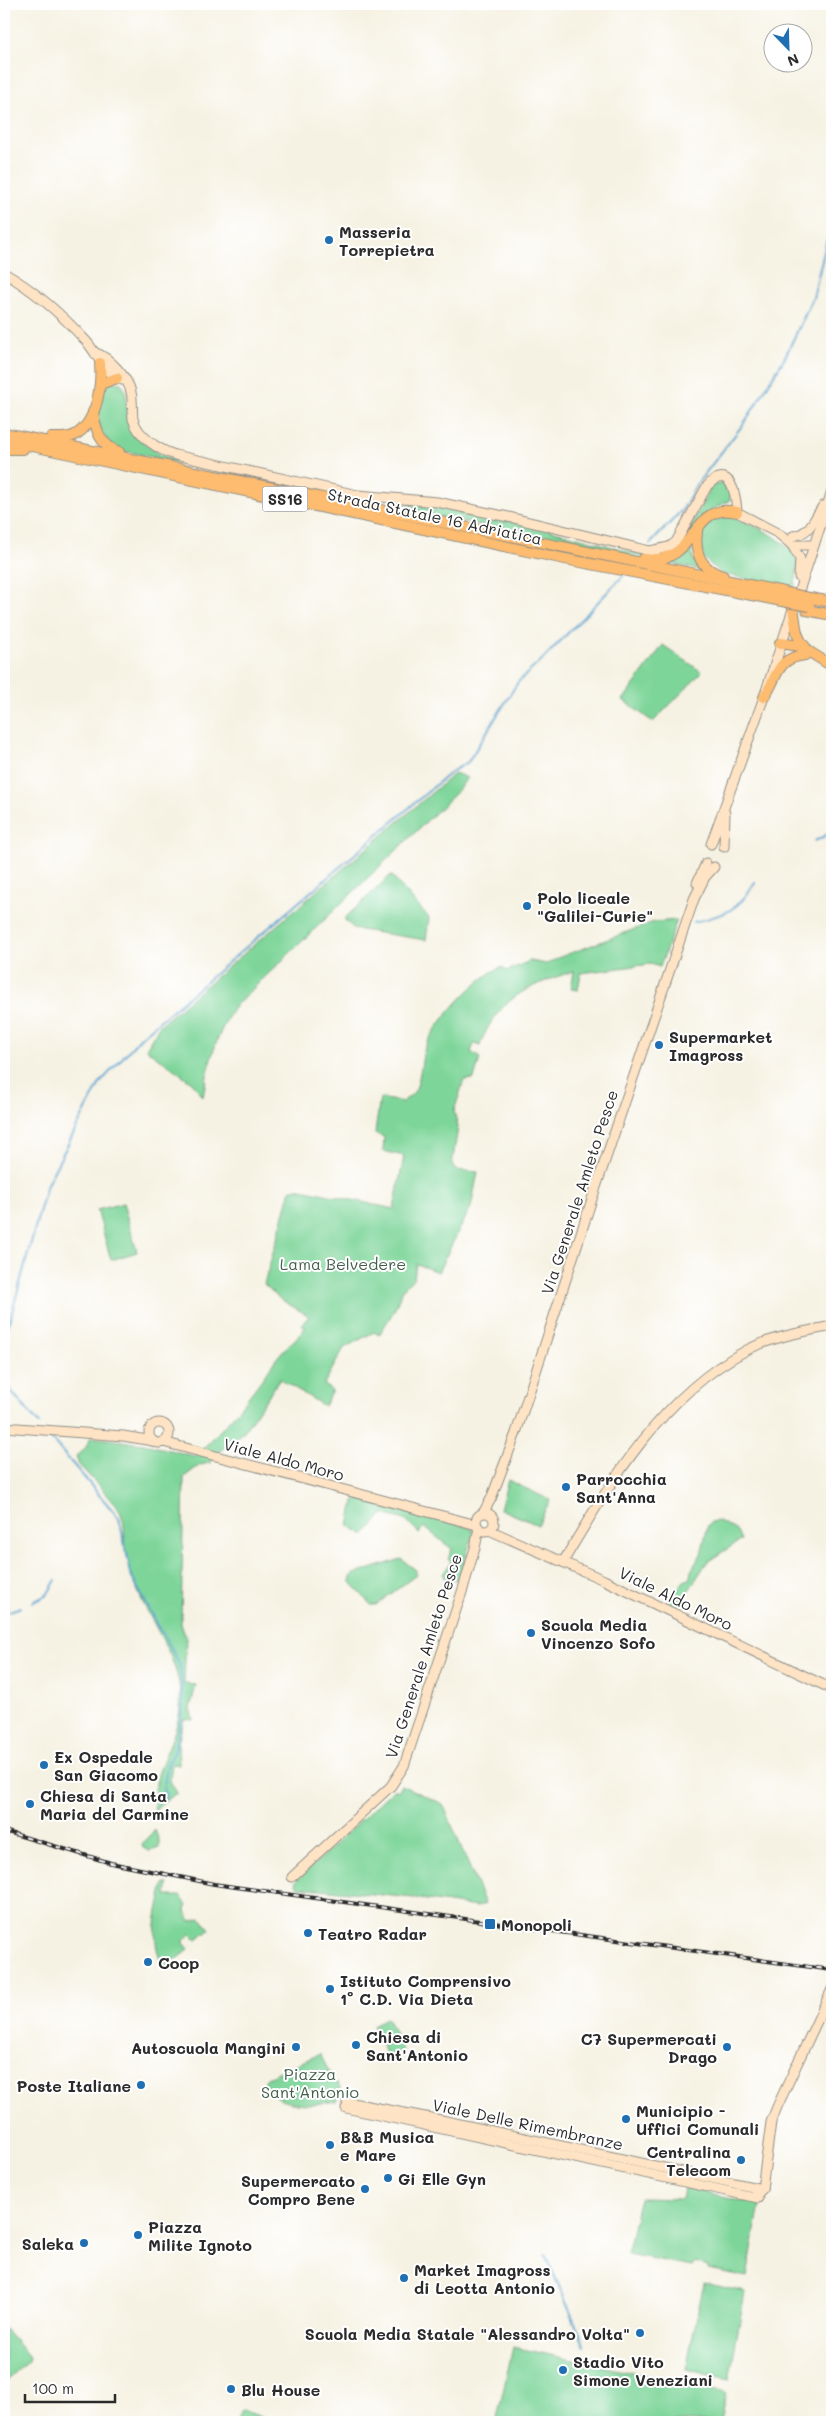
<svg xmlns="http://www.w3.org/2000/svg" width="836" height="2426" font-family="Mali,sans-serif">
<rect width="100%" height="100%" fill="#fff"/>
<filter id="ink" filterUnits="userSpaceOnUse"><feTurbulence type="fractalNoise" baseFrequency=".02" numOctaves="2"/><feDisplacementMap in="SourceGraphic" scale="10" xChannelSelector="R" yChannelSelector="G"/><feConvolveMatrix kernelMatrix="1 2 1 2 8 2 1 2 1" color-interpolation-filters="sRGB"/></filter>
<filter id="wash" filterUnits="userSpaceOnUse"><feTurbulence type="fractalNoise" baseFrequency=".0096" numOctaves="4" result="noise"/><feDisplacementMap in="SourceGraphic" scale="20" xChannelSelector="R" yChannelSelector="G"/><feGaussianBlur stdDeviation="1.12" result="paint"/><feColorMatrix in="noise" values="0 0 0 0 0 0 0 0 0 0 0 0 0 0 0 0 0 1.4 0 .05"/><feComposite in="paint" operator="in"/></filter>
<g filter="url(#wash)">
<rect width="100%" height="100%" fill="#f6f2e3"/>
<g fill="#7ed59a" stroke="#548062">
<path d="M113 382 121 383C128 392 126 399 127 410 128 431 148 449 166 457L268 482 119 450 109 445 97 420 104 387Z"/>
<path d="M720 483C729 483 733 492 730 500L703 515 685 544 673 554 659 559 642 558 401 509 407 505 414 504 439 507 540 527 635 553 656 556 673 551 681 544 711 487Z"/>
<path d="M722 516C741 517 788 539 795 557 800 566 796 578 794 588L722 574 702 557C701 536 699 525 722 516Z"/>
<polygon points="691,549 694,561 700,570 673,564"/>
<polygon points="663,645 702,672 653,722 623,700"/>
<path d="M455 773 467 778 456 793 236 1005C216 1033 209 1063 203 1097L193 1083 146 1049 159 1026Z"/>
<polygon points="391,875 429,918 426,940 354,929 344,919"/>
<path d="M677 920 660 967 651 964 581 973 578 990 571 989 574 971C529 986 498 997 480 1045L474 1044 471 1052 480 1058 474 1079 464 1080 454 1111 458 1127 452 1165 455 1170 478 1172 471 1207 438 1272 416 1264 414 1278 403 1289 394 1311 379 1335 374 1332 344 1348 324 1384 332 1391 324 1406 280 1379 244 1431 212 1458 210 1463 200 1465 184 1477 181 1624 186 1638 184 1684 196 1685 190 1708 193 1720 184 1719 178 1743 179 1765 172 1764 170 1781 177 1793 164 1801 155 1811C148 1775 176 1745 180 1709 185 1659 147 1623 133 1578 129 1566 126 1554 125 1541 124 1532 125 1523 121 1514 117 1503 89 1476 79 1465L76 1457 85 1449 91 1437 144 1444 195 1456C226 1427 252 1394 276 1359 284 1347 297 1340 305 1328L302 1324 309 1316 280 1299 264 1284 291 1190 297 1188 394 1209 404 1156 383 1151 384 1137 375 1133 380 1098 402 1102C406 1099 411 1096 414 1092 420 1085 421 1059 425 1048 433 1026 480 972 503 967L507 971 530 961 547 964 560 957 654 922Z"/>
<polygon points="123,1203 137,1252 111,1260 97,1210"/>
<polygon points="508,1480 550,1500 538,1525 500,1509"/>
<polygon points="358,1499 444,1520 473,1529 473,1534 459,1578 452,1580 453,1572 448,1579 444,1578 443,1574 451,1562 448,1559 452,1549 424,1527 419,1533 406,1520 383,1514 365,1535 349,1526 354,1501"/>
<polygon points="719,1521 737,1531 741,1540 707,1562 676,1610 666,1606 673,1597 678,1596 677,1590 684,1581 689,1579 691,1571 701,1554 708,1525 711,1522"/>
<polygon points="401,1559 416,1570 416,1575 376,1605 371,1605 350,1581 352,1575"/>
<polygon points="401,1785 443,1804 485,1904 477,1907 414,1898 298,1887 295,1882 394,1789 398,1791"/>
<polygon points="155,1830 159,1841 159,1848 150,1851 143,1848 142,1845"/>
<path d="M164 1884H168L166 1896H181L187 1906 185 1909 191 1921 201 1918 210 1929 197 1940 191 1934 184 1940V1943L189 1949 164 1969C149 1938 157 1916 164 1884Z"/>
<polygon points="387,2018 403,2050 388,2057 372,2025"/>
<path d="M320 2054 334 2082 338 2083 340 2089 336 2101C310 2106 282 2106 262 2087L267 2077Z"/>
<polygon points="684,2188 760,2204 747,2277 708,2269 708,2266 695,2262 692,2266 627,2254 640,2198 682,2199"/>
<polygon points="704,2283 745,2292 729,2380 686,2369"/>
<polygon points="4,2328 29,2357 28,2361 4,2383"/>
<polygon points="513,2347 726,2393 720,2422 496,2422"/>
<polygon points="241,2410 274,2422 236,2422"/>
</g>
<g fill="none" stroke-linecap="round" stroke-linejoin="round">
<g stroke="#57a2cf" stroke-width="2">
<polyline points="650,544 683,509 696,485 745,422 784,359 813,298 832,218"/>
<polyline points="815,841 832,832"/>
<path d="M694 922C724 915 739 911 755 882"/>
<polyline points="4,1333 11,1316 47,1184 100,1083 141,1037 451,772 468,762 518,682 543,659 623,576"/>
<polyline points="4,1383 39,1424"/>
<polyline points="48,1435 119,1518 132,1578 180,1665 183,1704 175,1751 168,1763 163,1790 166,1794 164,1799"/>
<polyline points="33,1602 47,1595 56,1580"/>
<polyline points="4,1613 21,1607"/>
<polyline points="545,2254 585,2346"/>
</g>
</g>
</g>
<g filter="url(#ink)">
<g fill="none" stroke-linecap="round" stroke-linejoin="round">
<g stroke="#908e87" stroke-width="11">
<g id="secondary">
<path d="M4 273C34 290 63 316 86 341 98 354 103 374 122 380"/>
<path d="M96 353C109 357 128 378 131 392 133 400 132 410 133 419 138 437 159 450 175 455L358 495 437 502 513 518 650 551 669 547 676 542 707 486C730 462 736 494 737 512L779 534 792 545H814"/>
<path d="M793 536C811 533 813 520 823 506"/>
<polyline points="792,545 800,559 799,577"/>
<polyline points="711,844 764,697 832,491"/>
<polyline points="724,847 725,813"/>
<polyline points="697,883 706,863"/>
<circle cx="159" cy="1433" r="10"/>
<polyline points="4,1427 123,1436 153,1441"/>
<polyline points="163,1442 477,1525"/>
<polyline points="483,1513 491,1499 516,1433 594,1193 694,899 705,877 714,867"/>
<circle cx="485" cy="1522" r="9"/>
<polyline points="489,1530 604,1580 832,1689"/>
<path d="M563 1562C610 1483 661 1396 745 1351 771 1337 803 1332 832 1326"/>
<polyline points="292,1877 391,1786 404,1766 463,1589 475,1548 479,1528"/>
<polyline points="347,2102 446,2121 762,2189"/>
<polyline points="346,2108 758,2198 757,2194 762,2189"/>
<polyline points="762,2189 771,2122 777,2107 832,1989"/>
</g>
</g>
<g stroke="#908e87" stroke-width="12">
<g id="highway">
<polyline points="100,384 117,378"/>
<path d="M93 412C96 431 100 445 119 452"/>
<polyline points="4,433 784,592"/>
<path d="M51 438C59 438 68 439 75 435 97 423 102 385 100 363"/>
<polyline points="4,440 565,559 782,601"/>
<polyline points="4,449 23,449"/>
<path d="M697 532C694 554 701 569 723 576"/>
<path d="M643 559C700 566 688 501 737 512"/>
<polyline points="810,598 832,602"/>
<path d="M792 605C797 621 793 635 806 648"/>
<polyline points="807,610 832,615"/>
<polyline points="780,643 800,646 832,666"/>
<path d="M764 697C778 678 775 658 805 655"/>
</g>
</g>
<use href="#secondary" stroke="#fee4c5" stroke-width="9"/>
<use href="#highway" stroke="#fdbc6f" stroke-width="10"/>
<g stroke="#2b2b2b" stroke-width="4">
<polyline id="rail" points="4,1831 111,1863 214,1884 832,1970"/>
</g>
<use href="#rail" stroke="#fff" stroke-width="2" stroke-dasharray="5.5" stroke-linecap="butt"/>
<g stroke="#908e87" stroke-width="12" stroke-linecap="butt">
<g id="highway-bridge">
<polyline points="784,592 810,598"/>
<polyline points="782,601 809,606"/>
</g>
</g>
<use href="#highway-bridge" stroke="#fdbc6f" stroke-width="10"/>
</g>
</g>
<g fill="#1f6fb2" stroke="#fff" stroke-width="2">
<circle cx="329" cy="240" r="5"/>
<circle cx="527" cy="906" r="5"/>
<circle cx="659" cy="1045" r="5"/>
<circle cx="566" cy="1487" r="5"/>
<circle cx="531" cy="1633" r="5"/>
<circle cx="44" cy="1765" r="5"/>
<circle cx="30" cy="1804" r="5"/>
<rect x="484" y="1918" width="12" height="12" rx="2.5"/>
<circle cx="308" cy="1933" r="5"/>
<circle cx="148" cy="1962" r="5"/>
<circle cx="330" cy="1989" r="5"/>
<circle cx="356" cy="2045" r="5"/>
<circle cx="296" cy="2047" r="5"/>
<circle cx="727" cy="2047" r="5"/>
<circle cx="141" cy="2085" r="5"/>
<circle cx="626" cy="2119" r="5"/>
<circle cx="330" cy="2145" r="5"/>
<circle cx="741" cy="2160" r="5"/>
<circle cx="388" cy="2178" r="5"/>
<circle cx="365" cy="2189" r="5"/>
<circle cx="138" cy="2235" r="5"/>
<circle cx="84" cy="2243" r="5"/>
<circle cx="404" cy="2278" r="5"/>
<circle cx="640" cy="2333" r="5"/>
<circle cx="563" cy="2370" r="5"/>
<circle cx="231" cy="2389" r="5"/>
</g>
<g text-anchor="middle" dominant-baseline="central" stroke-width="4" stroke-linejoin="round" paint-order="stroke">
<rect fill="#fff" stroke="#6b6b6b" stroke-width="1" x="262.5" y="486.5" width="45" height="25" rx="4"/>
<g font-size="15" font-weight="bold" fill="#2b2b2b">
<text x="285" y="499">SS16</text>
</g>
<g font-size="16" font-weight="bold" fill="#2b2b2b" stroke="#fff" text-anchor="start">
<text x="339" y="231">Masseria<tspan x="339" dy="18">Torrepietra</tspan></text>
<text x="537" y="897">Polo liceale<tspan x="537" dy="18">"Galilei-Curie"</tspan></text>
<text x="669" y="1036">Supermarket<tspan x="669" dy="18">Imagross</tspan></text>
<text x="576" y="1478">Parrocchia<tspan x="576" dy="18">Sant'Anna</tspan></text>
<text x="541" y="1624">Scuola Media<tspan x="541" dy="18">Vincenzo Sofo</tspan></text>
<text x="54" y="1756">Ex Ospedale<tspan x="54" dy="18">San Giacomo</tspan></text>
<text x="40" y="1795">Chiesa di Santa<tspan x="40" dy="18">Maria del Carmine</tspan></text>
<text x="501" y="1924">Monopoli</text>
<text x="318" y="1933">Teatro Radar</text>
<text x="158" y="1962">Coop</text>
<text x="340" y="1980">Istituto Comprensivo<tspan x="340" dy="18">1° C.D. Via Dieta</tspan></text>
<text x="366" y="2036">Chiesa di<tspan x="366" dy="18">Sant'Antonio</tspan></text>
<text x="717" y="2038" text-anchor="end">C7 Supermercati<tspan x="717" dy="18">Drago</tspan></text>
<text x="286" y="2047" text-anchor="end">Autoscuola Mangini</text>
<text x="131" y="2085" text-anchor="end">Poste Italiane</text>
<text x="636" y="2110">Municipio -<tspan x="636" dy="18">Uffici Comunali</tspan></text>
<text x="340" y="2136">B&amp;B Musica<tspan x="340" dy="18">e Mare</tspan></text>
<text x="731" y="2151" text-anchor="end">Centralina<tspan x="731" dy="18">Telecom</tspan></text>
<text x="398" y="2178">Gi Elle Gyn</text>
<text x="355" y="2180" text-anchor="end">Supermercato<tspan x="355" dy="18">Compro Bene</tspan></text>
<text x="148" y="2226">Piazza<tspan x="148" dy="18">Milite Ignoto</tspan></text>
<text x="74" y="2243" text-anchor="end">Saleka</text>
<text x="414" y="2269">Market Imagross<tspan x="414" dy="18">di Leotta Antonio</tspan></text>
<text x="630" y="2333" text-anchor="end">Scuola Media Statale "Alessandro Volta"</text>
<text x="573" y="2361">Stadio Vito<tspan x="573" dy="18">Simone Veneziani</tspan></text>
<text x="241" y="2389">Blu House</text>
</g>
<g font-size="16" fill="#2b2b2b" stroke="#fff">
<text transform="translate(435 516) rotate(12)">Strada Statale 16 Adriatica</text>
<text transform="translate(579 1192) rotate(-72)">Via Generale Amleto Pesce</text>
<text transform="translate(284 1459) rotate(15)">Viale Aldo Moro</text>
<text transform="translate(676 1598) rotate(26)">Viale Aldo Moro</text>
<text transform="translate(423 1656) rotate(-72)">Via Generale Amleto Pesce</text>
<text transform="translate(528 2124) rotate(12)">Viale Delle Rimembranze</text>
</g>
<g font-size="16" fill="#445e4c" stroke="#fff">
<text x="343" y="1263">Lama Belvedere</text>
<text x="310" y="2073">Piazza<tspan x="310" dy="18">Sant'Antonio</tspan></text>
</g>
</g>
<rect width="836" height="2426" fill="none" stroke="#fff" stroke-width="20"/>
<g transform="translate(788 48) rotate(157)"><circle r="24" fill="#ffffff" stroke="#aaaaaa"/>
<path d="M0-4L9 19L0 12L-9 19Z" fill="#1f6fb2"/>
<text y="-8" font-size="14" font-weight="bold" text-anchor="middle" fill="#2b2b2b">N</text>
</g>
<path d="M25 2394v8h90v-8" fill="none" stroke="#2b2b2b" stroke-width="2.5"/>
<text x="32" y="2394" font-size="15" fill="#2b2b2b" stroke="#ffffff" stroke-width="4" paint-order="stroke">100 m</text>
</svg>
